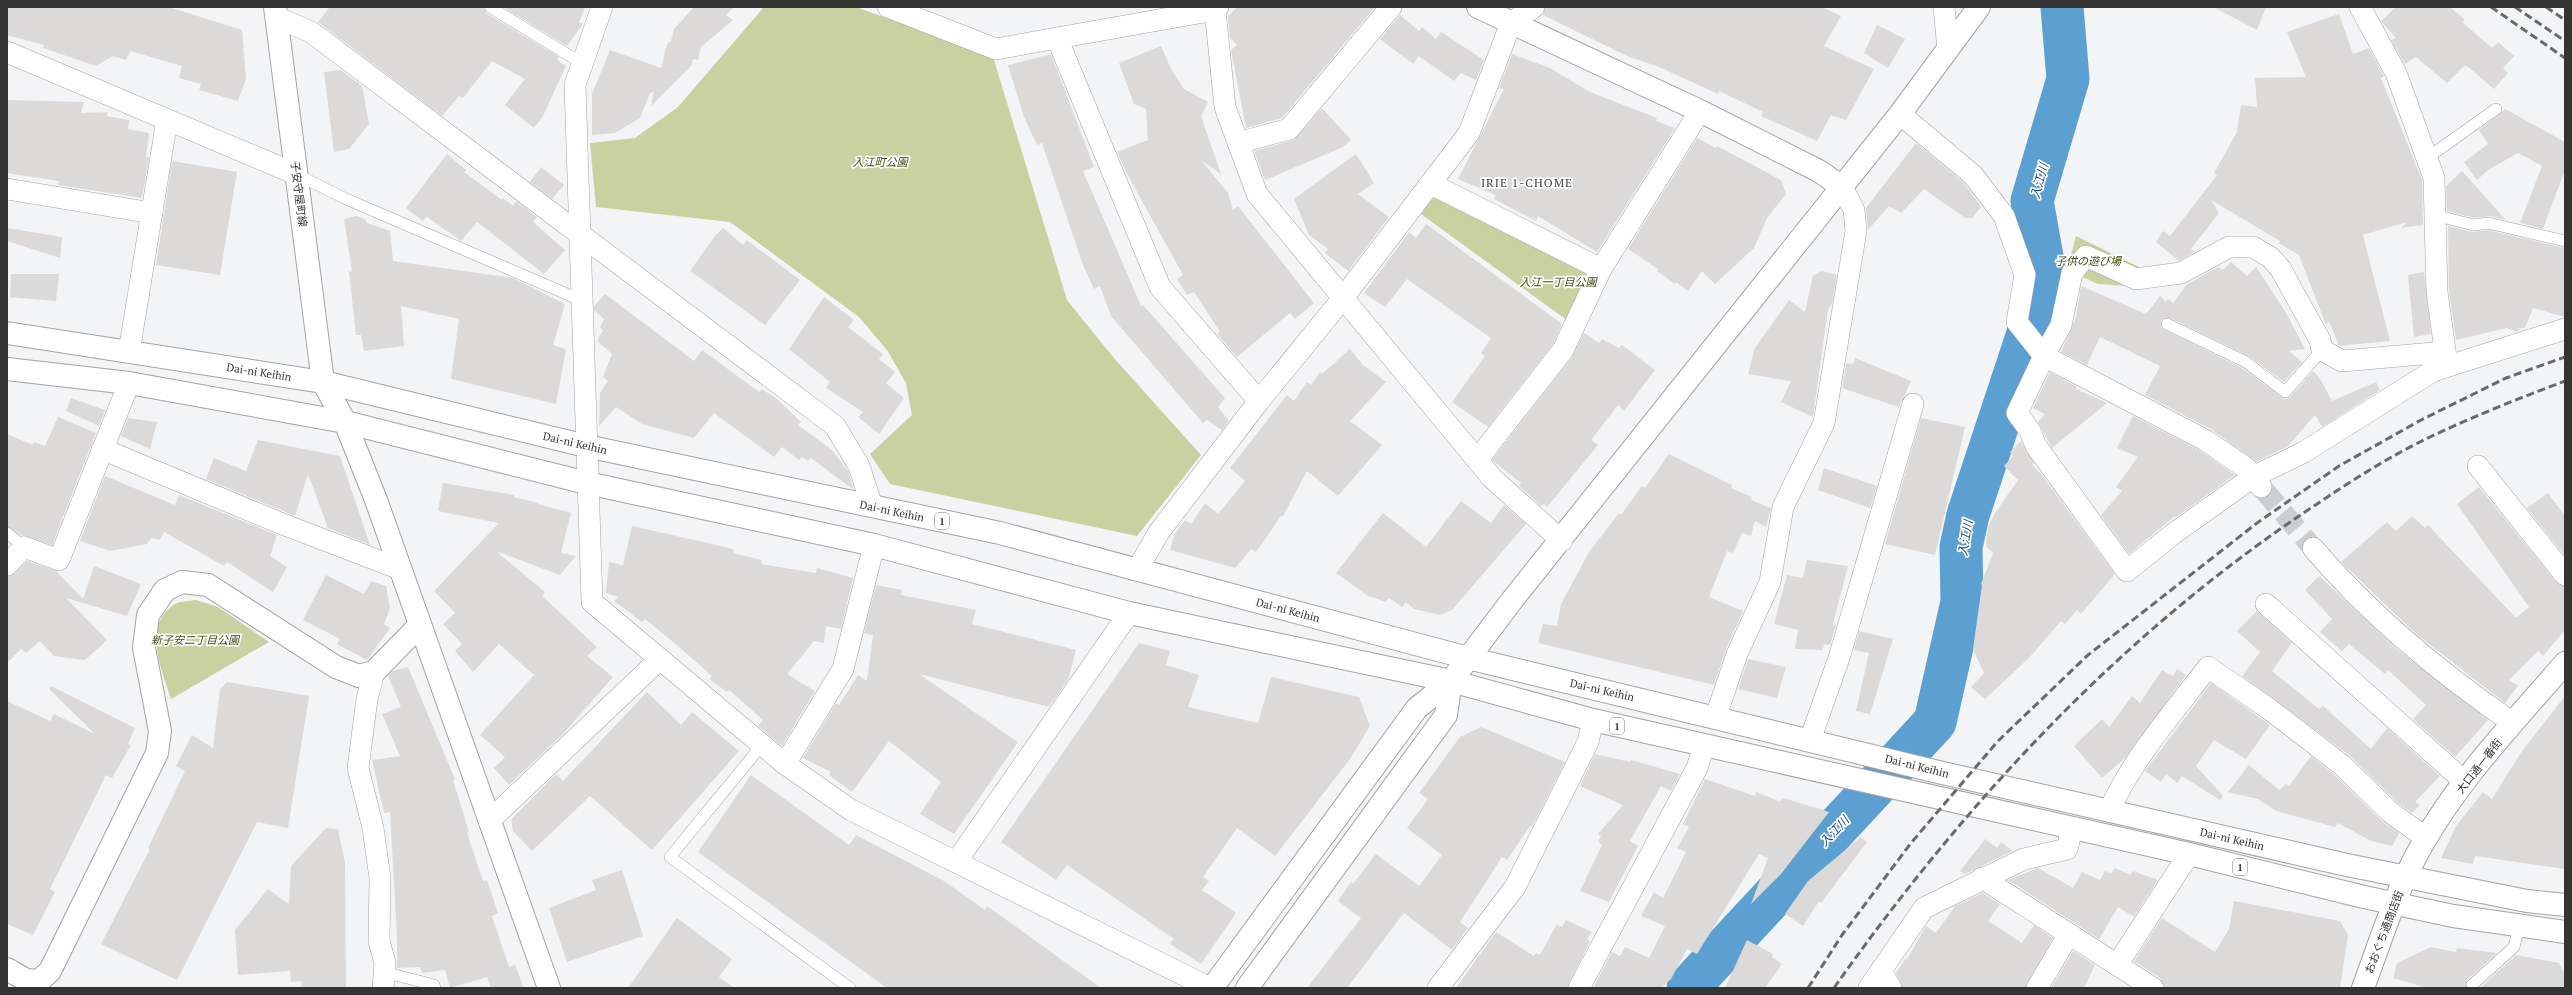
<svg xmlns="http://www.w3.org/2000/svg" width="2572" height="995" font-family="'PT Serif','Noto Sans JP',serif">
<rect width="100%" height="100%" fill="#f3f4f5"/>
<g fill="#c9d1a1">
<polygon points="764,7 856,7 993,57 1067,300 1113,357 1201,455 1137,536 890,484 870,454 912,415 906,383 887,350 859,317 730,222 596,207 590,143 635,138 678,107"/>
<polygon points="1438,197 1592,271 1568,321 1421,214 1430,200"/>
<polygon points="2076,236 2145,270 2143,287 2098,284 2067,270"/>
<path d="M196 600 218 607 269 642 171 699C162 670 141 625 175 604 180 601 190 601 196 600Z"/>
</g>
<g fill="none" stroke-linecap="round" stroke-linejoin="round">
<polyline stroke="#5ca0d2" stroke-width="43" points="1688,988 1935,722 1962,602 1961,547 1968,515 2046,279 2032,201 2068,79 2062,7"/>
</g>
<g fill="#dcdad9">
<polygon points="7,7 169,7 242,30 246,79 238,101 199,90 201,84 179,78 182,66 130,51 126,60 113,56 96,66 43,48 44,45 7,35"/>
<polygon points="330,7 483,7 486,13 559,57 557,60 566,66 543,116 534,128 505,105 525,79 492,61 463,98 459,96 442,116 318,22"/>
<polygon points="503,7 585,7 579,22 583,24 567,46"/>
<polygon points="694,7 734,7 726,15 733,20 701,47 698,60 693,59 691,66 651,106 654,92 650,93 640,118 615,133 592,135 592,94 610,50 661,68 667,44 671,41 674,29"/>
<polygon points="1237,7 1375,7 1282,118 1246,128 1231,50 1237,45 1230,38 1228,17"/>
<polygon points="1546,7 1822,7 1841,16 1824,46 1874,69 1846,120 1831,115 1817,141 1761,116 1763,112 1719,91 1718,94 1659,67 1627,56 1543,15"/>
<polygon points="2213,7 2266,7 2257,30"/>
<polygon points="2396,7 2450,7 2465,20 2462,22 2492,48 2498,42 2514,56 2503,68 2508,73 2494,89 2467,66 2464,66 2447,83 2416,57 2405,64 2391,40 2396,38 2381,21"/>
<polygon points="2339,14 2353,54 2369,48 2384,76 2381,78 2422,180 2423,225 2401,228 2407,222 2363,235 2390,341 2339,346 2329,321 2326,325 2299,255 2279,243 2280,241 2211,200 2219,213 2191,249 2195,252 2179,261 2156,242 2163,231 2170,236 2217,175 2214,173 2237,132 2241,105 2257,107 2255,78 2306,77 2287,32"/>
<polygon points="1400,15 1419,31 1422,27 1436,39 1441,32 1484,60 1476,80 1461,73 1454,81 1419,56 1413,64 1380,39"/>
<polygon points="1877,25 1905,39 1888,68 1864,53"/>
<polygon points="1161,46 1171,69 1184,89 1208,102 1201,116 1221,174 1201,160 1228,193 1233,210 1238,206 1314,303 1295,319 1290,313 1237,357 1217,334 1220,332 1194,292 1187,295 1177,279 1183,275 1126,172 1117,152 1148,140 1146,109 1134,104 1119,63"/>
<polygon points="1051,54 1094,167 1083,171 1141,306 1143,305 1225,398 1218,407 1229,421 1222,430 1207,420 1203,423 1111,316 1100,286 1094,289 1083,265 1042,143 1037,145 1024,117 1008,65"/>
<polygon points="1512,54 1550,68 1590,92 1657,118 1656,121 1675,128 1597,252 1538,216 1536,221 1494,199 1496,195 1458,179 1504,89 1499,88"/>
<polygon points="341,70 362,86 369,124 349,149 334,152 324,72"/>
<polygon points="7,100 84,102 81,113 108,112 107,116 129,120 128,129 149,133 146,157 149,157 142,198 58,185 59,181 7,173"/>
<polygon points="1322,108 1351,140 1343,147 1265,180 1254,151 1293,140"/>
<polygon points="2505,109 2565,142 2565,170 2543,229 2520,223 2542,166 2518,153 2488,170 2477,180 2464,162 2488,144 2479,130"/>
<polygon points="1697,138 1716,148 1717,146 1781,180 1786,194 1767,218 1754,248 1715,284 1702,271 1688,291 1676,282 1675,284 1657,271 1658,269 1628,249"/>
<polygon points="1916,143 1964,183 1981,207 1972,218 1965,218 1924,189 1901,213 1889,206 1868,230 1866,208"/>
<polygon points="447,154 466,170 464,172 502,200 503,198 513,206 516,201 537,217 533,222 565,250 544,274 477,222 461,241 427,217 423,221 406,208"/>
<polygon points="1356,154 1374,183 1358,194 1389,217 1348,271 1325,253 1328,249 1309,235 1294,199"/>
<polygon points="172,161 237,172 220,275 156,265"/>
<polygon points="541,167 564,185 552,199 530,182"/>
<polygon points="2462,171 2506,220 2489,216 2474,218 2447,211 2446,186"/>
<polygon points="356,216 365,219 367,223 390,231 393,261 513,278 565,304 553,345 566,349 556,404 451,379 459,319 401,306 404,346 364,351 361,335 356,335 349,272 352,271 344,219"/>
<polygon points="1426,224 1562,324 1553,344 1488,427 1452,402 1485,356 1481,353 1491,338 1407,279 1385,307 1364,293 1409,232 1416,238"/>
<polygon points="2448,226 2473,232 2488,230 2565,248 2565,317 2533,308 2525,328 2519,328 2517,332 2507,328 2456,340 2449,291"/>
<polygon points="7,228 62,237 60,258 7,241"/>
<polygon points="723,228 743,245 747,240 800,280 765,325 690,271 715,236"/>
<polygon points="2231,262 2247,276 2256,267 2285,311 2305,349 2289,351 2302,362 2284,382 2249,356 2170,318 2161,321 2161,328 2242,368 2284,399 2290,397 2313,371 2319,377 2332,401 2376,382 2380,390 2322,427 2315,415 2288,446 2256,462 2211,429 2145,395 2160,366 2100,337 2087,365 2061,352 2076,317 2081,286 2146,314 2160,296 2166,302 2168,299 2173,303 2187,284 2218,267 2223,270"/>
<polygon points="1822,271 1837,275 1832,304 1828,309 1813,417 1781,402 1791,381 1748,374 1755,348 1789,300 1805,312 1813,276"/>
<polygon points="2424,272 2431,334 2414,337 2408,275"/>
<polygon points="11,274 59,274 56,301 10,297"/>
<polygon points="605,294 694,361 702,350 759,392 762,389 778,400 801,422 798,425 832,450 848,471 854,490 811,458 808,461 802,457 799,460 782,447 774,457 714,413 694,438 642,424 616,407 599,426 600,393 608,381 603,377 612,354 597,341 603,330 600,327 604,319 594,310 594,306"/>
<polygon points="824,297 854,320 848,327 883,354 879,359 895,372 886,383 904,398 879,434 858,417 863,412 826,388 830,382 789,349"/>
<polygon points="1584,333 1599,343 1602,339 1619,348 1622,345 1655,370 1624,411 1618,405 1591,440 1598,445 1547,507 1543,504 1541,506 1519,486 1521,483 1492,460 1572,357"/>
<polygon points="1350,349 1363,365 1386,382 1350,421 1382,445 1338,496 1307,471 1283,516 1281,516 1256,552 1251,549 1235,568 1170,550 1175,534 1185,520 1191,524 1205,503 1218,514 1245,481 1230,468 1287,395 1294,401 1307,382 1311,385 1320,372 1322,374"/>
<polygon points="1855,358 1911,381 1899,407 1842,388 1846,363 1853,364"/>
<polygon points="2050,372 2077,387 2076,389 2107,403 2052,448 2038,422 2045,414 2033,408"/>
<polygon points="71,398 105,410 99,426 66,411"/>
<polygon points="2133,416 2199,450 2235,475 2176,517 2175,516 2129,554 2101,515 2122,491 2116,487 2138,457 2117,448"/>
<polygon points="58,417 96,433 52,545 21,535 7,526 7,434 33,445 34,442 45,446"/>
<polygon points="128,418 157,422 150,449 121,436"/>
<polygon points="1921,418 1965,427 1935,555 1885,544"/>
<polygon points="258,440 340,456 370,545 328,528 308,474 295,516 206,479 214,458 246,471"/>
<polygon points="2021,441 2034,463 2032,465 2041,474 2115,574 2081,614 2077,610 2065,624 2061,621 2029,658 1985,699 1971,687 1984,673 1973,649 1982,585 1981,584 1993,553 1986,546 1988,527 1995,513 2018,480 2004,466 2013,456 2010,452"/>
<polygon points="1669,454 1732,485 1731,488 1752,497 1751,500 1771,508 1766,527 1755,521 1751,536 1742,533 1733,553 1727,551 1709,597 1743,611 1726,649 1714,685 1538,643 1543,624 1557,626 1561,604 1589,552 1619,513 1621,515 1642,486 1645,488"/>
<polygon points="1824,468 1877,486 1870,508 1818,490"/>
<polygon points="105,476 175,505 179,495 277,535 270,556 287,567 273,592 227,562 224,566 164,532 160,540 151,538 147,544 110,551 80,541"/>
<polygon points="443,483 514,495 514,497 538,503 538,504 571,513 561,553 576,556 560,575 496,551 545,592 542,596 597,647 587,656 613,677 563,734 509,785 494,768 505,757 480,735 534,675 499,644 473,672 455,651 462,644 443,624 455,613 434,591 499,523 438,511"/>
<polygon points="2479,487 2556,582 2565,587 2565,630 2543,656 2538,651 2509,680 2518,686 2505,703 2415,633 2341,562 2387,522 2396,531 2412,516 2425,528 2428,525 2516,618 2529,607 2457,504"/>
<polygon points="2548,493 2565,516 2565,556 2527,508"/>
<polygon points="1461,501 1491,523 1504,505 1526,524 1452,610 1440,615 1414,609 1406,602 1402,607 1389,598 1386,602 1368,596 1336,573 1383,513 1426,547"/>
<polygon points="632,526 734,549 733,553 762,560 761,564 816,573 817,568 853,578 841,629 826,626 824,643 814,641 787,674 815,691 782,746 758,726 763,720 729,690 727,692 709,679 712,676 678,646 645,619 642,622 614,601 618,597 606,593 609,562 623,565"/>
<polygon points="1807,560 1848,566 1833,624 1836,625 1830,645 1824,644 1823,650 1795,649 1798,630 1774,624 1787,575 1803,578"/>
<polygon points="27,561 56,571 83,599 94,566 141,584 127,616 66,598 107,640 85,660 54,656 40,641 26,653 21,649 7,663 7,577 15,573"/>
<polygon points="326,575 364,594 371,581 386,586 390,608 384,624 390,628 367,660 337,644 340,639 303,620"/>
<polygon points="2319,576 2399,651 2488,720 2455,757 2413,719 2426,705 2388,670 2385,674 2349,644 2342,651 2320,632 2332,619 2305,590"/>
<polygon points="876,585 902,590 901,595 976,610 972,624 1076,650 1068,680 1049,707 919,674 1018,742 954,834 920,814 941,782 889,741 852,792 829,775 831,772 803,758 836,703 839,705 858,675 867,681 873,635 864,633"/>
<polygon points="2257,611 2292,643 2272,671 2319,709 2323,706 2371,749 2387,728 2440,776 2415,802 2420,805 2412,813 2398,803 2349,755 2242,676 2260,652 2237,631"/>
<polygon points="1859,631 1893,639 1870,714 1856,711 1869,653 1854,650"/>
<polygon points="1139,643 1170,651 1166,665 1199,675 1188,707 1258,723 1271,677 1359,697 1370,726 1350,759 1275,856 1237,828 1203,877 1209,881 1202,890 1236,913 1201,964 1170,944 1174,939 1067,865 1056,880 1001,842"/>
<polygon points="1748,659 1786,667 1777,698 1738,689"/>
<polygon points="408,667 455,779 453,780 469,832 467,833 483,881 487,880 498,913 492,916 509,967 515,965 524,988 491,988 487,977 450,988 445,970 422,973 420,967 397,968 397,936 390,812 384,813 372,760 400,756 382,714 401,707 388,676 392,671"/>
<polygon points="2177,669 2186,675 2125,758 2102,778 2074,746 2102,719 2109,727 2132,696 2140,703 2162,670 2173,676"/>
<polygon points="227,682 309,696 288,828 257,822 177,980 101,944 150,849 148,848 185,771 176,766 192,735 213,748 220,689"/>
<polygon points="2211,683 2270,725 2246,759 2214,740 2196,766 2223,796 2220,800 2182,776 2177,783 2166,774 2161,782 2145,771"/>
<polygon points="51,686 135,728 128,744 131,745 112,778 106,775 50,889 55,892 33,935 7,924 7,701 50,721 54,714 95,734 49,689"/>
<polygon points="647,692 681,725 692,712 739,751 652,850 590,796 532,851 513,831 511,820 556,774 563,781"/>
<polygon points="2565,696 2565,869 2475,856 2473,864 2441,858 2456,826 2483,792 2492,799 2522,751"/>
<polygon points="1481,727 1565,762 1532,827 1530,826 1507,860 1502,857 1460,922 1468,928 1452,950 1404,913 1347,988 1307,988 1361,918 1338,901 1351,882 1353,884 1376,854 1419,886 1442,855 1407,828 1428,799 1419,793 1460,737"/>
<polygon points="1595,754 1630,762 1631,760 1680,774 1671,791 1661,786 1630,841 1638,846 1609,902 1580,891 1602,845 1598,842 1601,836 1598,834 1623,805 1580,786"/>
<polygon points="2311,756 2334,774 2382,821 2399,833 2392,846 2371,841 2338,823 2335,827 2276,811 2258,799 2228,792 2249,765 2279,790 2286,784 2289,786"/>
<polygon points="751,775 849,845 856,835 944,881 985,910 987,906 1101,988 887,988 698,852"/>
<polygon points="1705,779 1755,796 1756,792 1779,801 1784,798 1829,812 1781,874 1751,904 1768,858 1759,854 1697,954 1687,949 1671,979 1661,988 1593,988 1612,952 1620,956 1625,947 1649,958 1665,926 1641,916 1654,892 1663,898 1686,852 1677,848 1689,827 1683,824"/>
<polygon points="326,828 338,829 345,863 346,988 302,988 301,981 291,982 290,971 238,975 235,930 268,889 289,904 291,866"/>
<polygon points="1861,837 1867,842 1821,903 1819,901 1803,926 1785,914 1808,881"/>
<polygon points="1985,839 1997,848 2001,842 2013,851 1965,874 1960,871"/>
<polygon points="2038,868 2073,888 2082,872 2100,880 2105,871 2111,873 2115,868 2130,875 2133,871 2158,880 2134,917 2118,907 2099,939 2008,880"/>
<polygon points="622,870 643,936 567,962 549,908 596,890 592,880"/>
<polygon points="1983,893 2000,904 1988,921 2022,943 2034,925 2053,938 2025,988 1903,988 1896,973 1906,958 1907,959 1926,926 1936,933 1955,906"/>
<polygon points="2234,901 2340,921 2348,935 2340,988 2165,988 2160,978 2134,961 2162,918 2215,952 2229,929"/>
<polygon points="677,918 732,959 719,977 735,988 628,988"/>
<polygon points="1566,920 1592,932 1587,939 1590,941 1567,988 1456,988 1496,932 1534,956 1536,953 1540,955 1557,924 1562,927"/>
<polygon points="1747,940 1773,954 1772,957 1782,964 1765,988 1725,988"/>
<polygon points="2431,947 2456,952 2457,948 2497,953 2467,980 2466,988 2428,988 2393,978 2397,963"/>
<polygon points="2073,951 2095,965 2084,988 2051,988"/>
<polygon points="2516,955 2559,963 2565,975 2565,988 2480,988"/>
</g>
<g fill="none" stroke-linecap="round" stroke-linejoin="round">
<polyline stroke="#cdcecf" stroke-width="21" stroke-dasharray="21 10" stroke-linecap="butt" points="2263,489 2313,548"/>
<g stroke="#a2a3a4" stroke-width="12">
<g id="lane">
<polyline points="490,7 583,64"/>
<polyline points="2427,158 2496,109"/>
<polyline points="296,174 344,198 583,301"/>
<polyline points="2434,215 2474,225 2488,223 2565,241"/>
<polyline points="2167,324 2246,362 2285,392 2322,350"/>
<polyline points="7,533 24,547"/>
<polyline points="762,745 670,857 850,988"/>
<polyline points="384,972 434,985 435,988"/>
<polyline points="2473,988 2472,985 2514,947 2519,927"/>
</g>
</g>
<g stroke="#a2a3a4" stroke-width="22">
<g id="street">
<polyline points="602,7 575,85 592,602 785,764 851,810 1210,988"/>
<polyline points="888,7 996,49 1215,10 1218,7"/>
<polyline points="1944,7 1948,50"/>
<polyline points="2360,7 2396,73 2434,178 2437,292 2447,365"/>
<polyline points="1215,10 1225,107 1257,194 1492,478 1562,541"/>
<polyline points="276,17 311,32 835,426 859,466 872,506"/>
<polyline points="1057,38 1160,287 1259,401"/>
<polyline points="7,52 296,174"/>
<polyline points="1900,114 1973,175 2004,216 2025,275 2017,322 2044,356 2205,440 2246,468 2261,487"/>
<polyline points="1238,143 1289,129 1391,7"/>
<polyline points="1431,184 1601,269"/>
<polyline points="7,189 152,213"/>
<polyline points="129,352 167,120"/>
<polyline points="2445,352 2342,361 2322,350 2320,340 2280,268 2270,257 2253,247 2229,247 2181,273 2136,279 2086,256 2072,273 2061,325 2044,356 2017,413 2030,431 2036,446 2127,571 2173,534 2253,477 2304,452 2433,371 2565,329"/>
<polyline points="102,449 280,523 400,569"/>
<polyline points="1477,460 1563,350 1601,269 1700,111"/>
<polyline points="2478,466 2565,575"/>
<path d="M2313 548C2370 615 2440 673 2513 723"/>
<polyline points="7,565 24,547 59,560 129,383"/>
<polyline points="1137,570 1159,532 1259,401 1343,298 1469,133 1511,23 1534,7"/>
<polyline points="2266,604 2465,782"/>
<polyline points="374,672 367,699 358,768 373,828 380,878 379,941 385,963 383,988"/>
<polyline points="1716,716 1737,654 1770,582 1783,507 1824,423 1856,231 1854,210 1842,187"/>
<polyline points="1810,740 1839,658 1913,404"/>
<polyline points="785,764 843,669 874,545"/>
<path d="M2109 811C2133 758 2173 713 2208 667L2269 709 2342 765 2390 812 2426 838"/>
<polyline points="489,821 660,659"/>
<polyline points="956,862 1129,613"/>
<polyline points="1982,878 2153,988"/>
<polyline points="2117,965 2189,854"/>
<polyline points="1881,971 1891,988"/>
<polyline points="1438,988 1515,887 1588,742 1593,720"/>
<polyline points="1579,988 1697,768 1704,745"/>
<polyline points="1869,988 1924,908 2024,859 2067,849 2072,828"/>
<polyline points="2037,988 2069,934"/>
</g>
</g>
<g stroke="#a2a3a4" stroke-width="24">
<g id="secondary">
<polyline points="275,7 323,382 345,422 376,500 549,988"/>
<polyline points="1478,7 1700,111 1819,171 1842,187"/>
<polyline points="7,969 26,980 39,981 50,971 157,753 160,731 144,648 148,615 165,590 182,582 208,585 336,667 359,676 374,672 420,625"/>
<polyline points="1212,988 1417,708 1451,681 1513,599 1900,114 1979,7"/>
<polyline points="1247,988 1446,715 1451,681"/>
<path d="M2363 988C2381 940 2396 890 2422 845 2460 778 2515 721 2565 663"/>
</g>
</g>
<g stroke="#a2a3a4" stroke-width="24">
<g id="highway">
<polyline points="7,333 323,382 586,446 1000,533 1468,658 1934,771 2347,865 2527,901 2565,905"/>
<polyline points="7,369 129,383 345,422 587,483 874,545 1129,613 1451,681 1593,720 2189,854 2364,897 2453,916 2565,932"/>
</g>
</g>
<use href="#lane" stroke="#fff" stroke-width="11"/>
<use href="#street" stroke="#fff" stroke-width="21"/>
<use href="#secondary" stroke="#fff" stroke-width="22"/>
<use href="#highway" stroke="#fff" stroke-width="22"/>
<g stroke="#6a6a6b" stroke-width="3" stroke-dasharray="8 4" stroke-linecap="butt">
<polyline points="2491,7 2565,58"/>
<polyline points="2515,7 2565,41"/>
<polyline points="2546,7 2565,20"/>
<polyline points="1808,988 1842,935 1911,843 1998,741 2088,655 2257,523 2339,466 2421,420 2506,378 2565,357"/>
<path d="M1834 988C1965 802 2123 632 2314 506 2351 481 2390 456 2430 437 2474 416 2520 398 2565 381"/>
</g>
</g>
<g text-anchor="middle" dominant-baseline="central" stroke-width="3.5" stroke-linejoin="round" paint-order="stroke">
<g fill="#fff" stroke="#717172" stroke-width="1">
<rect x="935" y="513" width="14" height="16" rx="3"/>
<rect x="1610" y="718" width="14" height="16" rx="3"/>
<rect x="2233" y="859" width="14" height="16" rx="3"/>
</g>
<g font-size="10" font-weight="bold" fill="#343435">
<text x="942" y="521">1</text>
<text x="1617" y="726">1</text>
<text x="2240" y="867">1</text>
</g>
<g font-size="11" font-style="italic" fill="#434a10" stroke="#fff">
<text x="880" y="162">入江町公園</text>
<text x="2088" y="261">子供の遊び場</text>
<text x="1558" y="282">入江一丁目公園</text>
<text x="195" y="640">新子安二丁目公園</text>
</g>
<g font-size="11" fill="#343435" stroke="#fff">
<text transform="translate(299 194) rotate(83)">子安守屋町線</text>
<text transform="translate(259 372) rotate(9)">Dai-ni Keihin</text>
<text transform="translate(575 443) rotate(13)">Dai-ni Keihin</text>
<text transform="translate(892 511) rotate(12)">Dai-ni Keihin</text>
<text transform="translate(1288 610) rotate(15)">Dai-ni Keihin</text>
<text transform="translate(1602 690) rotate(13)">Dai-ni Keihin</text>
<text transform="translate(1917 766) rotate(14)">Dai-ni Keihin</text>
<text transform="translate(2479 766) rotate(-52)">大口通一番街</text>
<text transform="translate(2232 839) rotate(13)">Dai-ni Keihin</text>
<text transform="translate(2384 932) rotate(-69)">おおぐち通商店街</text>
</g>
<g font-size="12" font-style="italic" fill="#174b6d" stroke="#fff">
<text transform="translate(2039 181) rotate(-75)">入江川</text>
<text transform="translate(1965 538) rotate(-81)">入江川</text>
<text transform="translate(1834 831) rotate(-47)">入江川</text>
</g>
<g font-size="12" letter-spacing="1" fill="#3e3f40" stroke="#fff">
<text x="1527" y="182">IRIE 1-CHOME</text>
</g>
</g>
<rect width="2572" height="995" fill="none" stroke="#343435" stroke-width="16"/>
</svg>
